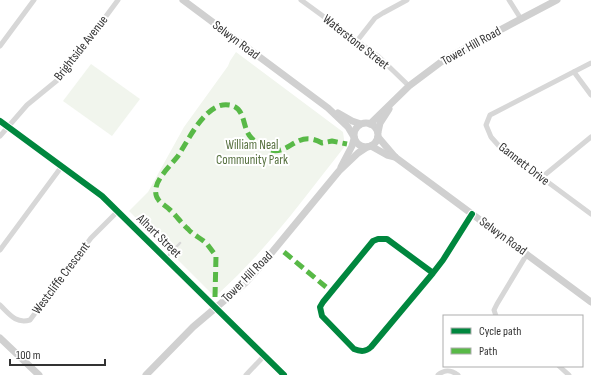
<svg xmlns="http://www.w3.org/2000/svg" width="591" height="375" font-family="'Sofia Sans Condensed',sans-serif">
<rect width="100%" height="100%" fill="#fff"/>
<g fill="#f1f5ed">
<path d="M236 52 343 132 345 146C305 197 266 251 218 294L213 295 129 211 148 192 184 127 228 66 230 61Z"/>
<polygon points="91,64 140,99 112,136 63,101"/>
</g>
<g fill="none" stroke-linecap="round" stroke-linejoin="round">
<polyline stroke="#d7d7d7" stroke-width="2.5" points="166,258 180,243"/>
<g stroke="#d7d7d7" stroke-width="5">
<polyline points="301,0 379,57 409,86"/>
<polyline points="509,0 521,19"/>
<polyline points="357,41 375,18 383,13 407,0"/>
<polyline points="0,46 34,0"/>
<polyline points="591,63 494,113 490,115 486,125 491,137 499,146 591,214"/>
<polyline points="574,72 591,95"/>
<polyline points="0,121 102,196 284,375"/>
<polyline points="0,136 27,105 60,78 67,69 118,0"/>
<polyline points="541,178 591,137"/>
<polyline points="0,250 62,166"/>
<path d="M433 273 387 239H378L373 241 323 302 320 307 322 316 354 349C361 352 366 352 371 347L433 273 443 260 472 214"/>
<path d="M0 305C10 315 16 324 30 320L91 238 118 211"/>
<polyline points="496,316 494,310 497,304 527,254"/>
<polyline points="559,366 569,375"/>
<polyline points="246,375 264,356"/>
<path d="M438 375C445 369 451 370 458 375"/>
</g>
<g stroke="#d0d0d0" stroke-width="7">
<polyline points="183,0 328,108 348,127 354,137"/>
<polyline points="338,113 352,121 361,124"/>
<circle cx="366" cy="135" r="12"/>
<polyline points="370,124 409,86 441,62 464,49 557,0"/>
<polyline points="378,132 380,123 389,109"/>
<polyline points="378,137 395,157 591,302"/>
<polyline points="371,146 387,155 395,157"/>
<polyline points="341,167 352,146 354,139"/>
<polyline points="0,338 39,375"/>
<polyline points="146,375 193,327 245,283 259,268 339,171 358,153 367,147"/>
</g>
<g stroke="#58b947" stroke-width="5" stroke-dasharray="10 5" stroke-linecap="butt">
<polyline points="284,252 326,287"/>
<path d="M215 297 216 256C213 252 210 248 207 244 201 238 193 235 188 229 181 223 176 215 169 209 166 206 160 203 158 199 156 197 155 191 156 188 157 178 172 164 178 156 188 141 206 101 229 105 245 107 242 124 249 135 254 142 263 148 271 150 290 155 297 129 322 143L332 141 347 144"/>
</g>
<g stroke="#fff" stroke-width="8">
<g id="cycleway">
<polyline points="0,121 102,196 284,375"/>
<path d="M433 273 387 239H378L373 241 323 302 320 307 322 316 354 349C361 352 366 352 371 347L433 273 443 260 472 214"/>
</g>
</g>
<use href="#cycleway" stroke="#00873e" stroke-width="6"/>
</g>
<g text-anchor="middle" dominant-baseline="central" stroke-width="4" stroke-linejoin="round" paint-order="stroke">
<g font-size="13" fill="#333" stroke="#fff">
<text transform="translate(236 40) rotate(37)">Selwyn Road</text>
<text transform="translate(356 42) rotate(38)">Waterstone Street</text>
<text transform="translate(471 46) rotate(-29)">Tower Hill Road</text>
<text transform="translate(81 48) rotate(-52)">Brightside Avenue</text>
<text transform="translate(524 164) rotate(38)">Gannett Drive</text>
<text transform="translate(159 236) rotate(44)">Alhart Street</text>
<text transform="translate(503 236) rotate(36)">Selwyn Road</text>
<text transform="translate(247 277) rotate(-45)">Tower Hill Road</text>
<text transform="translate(61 278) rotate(-53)">Westcliffe Crescent</text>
</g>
<g font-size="13" fill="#56703f" stroke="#fff">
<text x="252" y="145">William Neal<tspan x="252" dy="15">Community Park</tspan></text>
</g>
</g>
<rect x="443" y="315" width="140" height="52" fill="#ffffff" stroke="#adadad"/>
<rect x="451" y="328" width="20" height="6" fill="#00873e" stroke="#adadad"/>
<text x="479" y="335" font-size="12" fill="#333333">Cycle path</text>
<rect x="451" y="348" width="20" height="6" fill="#58b947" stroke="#adadad"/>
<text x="479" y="355" font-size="12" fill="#333333">Path</text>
<path d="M10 359v6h95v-6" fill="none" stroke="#333333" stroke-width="2"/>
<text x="16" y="359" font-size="12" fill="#333333" stroke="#ffffff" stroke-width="3" paint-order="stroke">100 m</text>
</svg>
